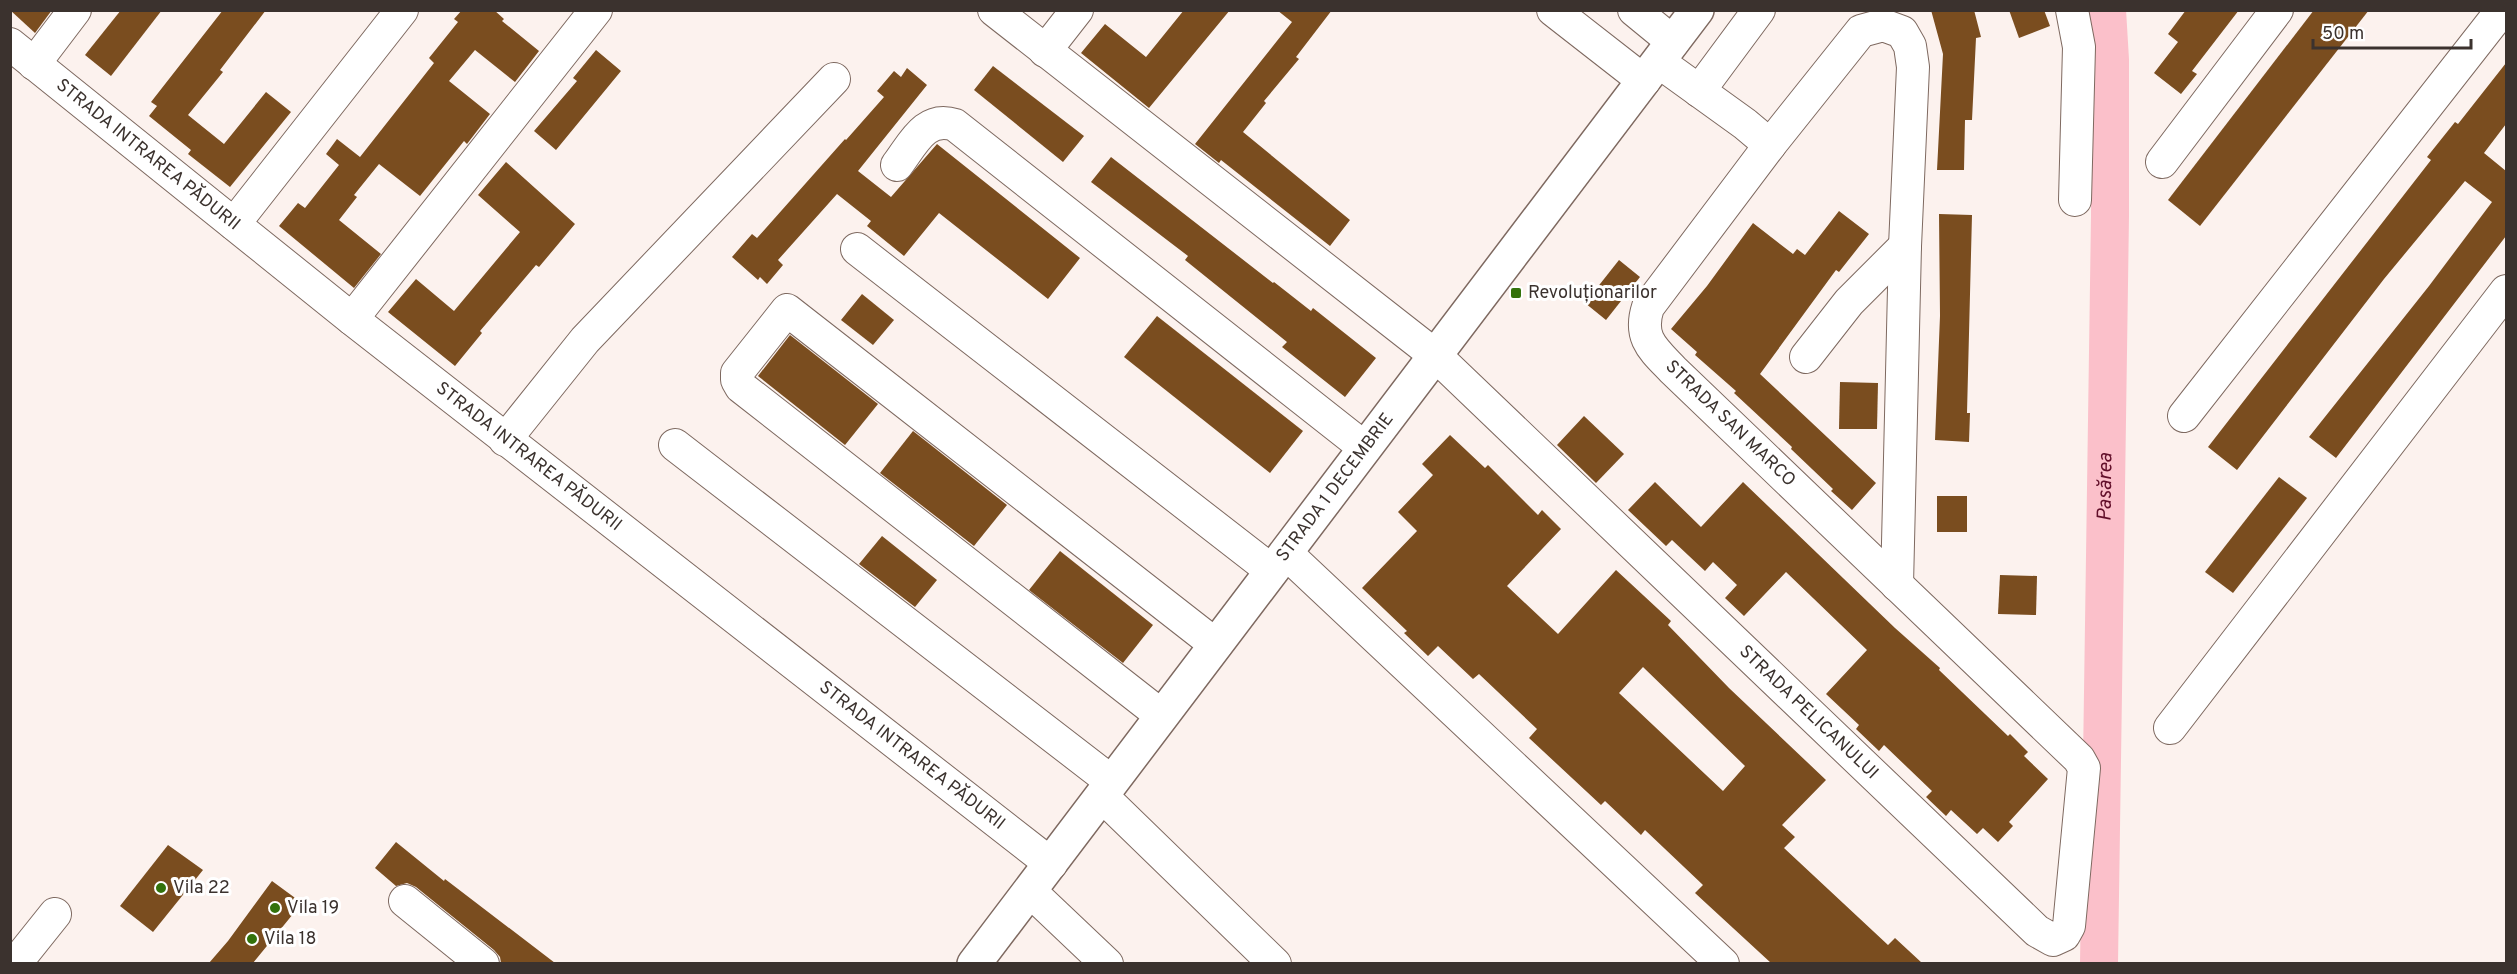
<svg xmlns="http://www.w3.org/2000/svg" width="2517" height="974" font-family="Overpass,sans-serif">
<rect width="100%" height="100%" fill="#fcf2ee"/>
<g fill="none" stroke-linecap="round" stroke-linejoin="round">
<path stroke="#fbc0ca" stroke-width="38" id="s1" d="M2099 964 2110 216V60L2107 10"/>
</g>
<g fill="#7a4d1f" fill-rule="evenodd">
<polygon points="10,10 52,10 35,33"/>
<polygon points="121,10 162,10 111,76 85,55"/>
<polygon points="223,10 266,10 220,70 223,72 188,115 224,144 266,92 291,112 230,187 188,154 191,150 149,116 157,106 151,102"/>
<polygon points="462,10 494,10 504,19 502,21 539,51 515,82 475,50 449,81 490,114 467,144 464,141 420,196 379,164 354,195 357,197 339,220 381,254 354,288 279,226 298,203 305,208 339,165 326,154 337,139 360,157 434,63 429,58 458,22 454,19"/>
<polygon points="1184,10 1230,10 1149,108 1081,53 1105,24 1146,57"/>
<polygon points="1277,10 1332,10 1296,57 1299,59 1264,101 1266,103 1243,132 1350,220 1330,246 1221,160 1219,163 1195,144 1292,22"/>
<polygon points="1931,10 1974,10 1981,37 1976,38 1972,120 1965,120 1964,170 1937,170 1943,54"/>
<polygon points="2009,10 2044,10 2050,26 2019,38"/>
<polygon points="2186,10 2239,10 2192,71 2197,74 2181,94 2154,73 2178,42 2168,34"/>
<polygon points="2314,10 2369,10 2200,226 2168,200"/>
<polygon points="596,50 621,71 556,150 534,131 577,81 573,78"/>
<polygon points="2506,63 2506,124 2484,153 2506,171 2506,236 2336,458 2309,437 2429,286 2492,202 2465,181 2384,279 2237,470 2208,447 2431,160 2427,157 2455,122 2458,124"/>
<polygon points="993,66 1084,136 1063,162 974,90"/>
<polygon points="907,68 927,85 858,171 891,197 937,144 1080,258 1048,299 939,213 904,256 867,226 871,221 837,194 778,260 783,265 767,284 760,277 758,280 732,257 752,234 757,238 845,139 846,140 884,97 877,91 894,71 901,77"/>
<polygon points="1111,157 1273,283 1274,282 1311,311 1313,308 1376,358 1345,397 1282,347 1287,342 1185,260 1188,256 1091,182"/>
<polygon points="506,162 575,224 539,267 536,265 480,331 482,333 455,366 388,312 416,279 454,311 520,232 478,195"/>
<polygon points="1839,211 1869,234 1839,272 1836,270 1760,374 1876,483 1852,510 1831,491 1833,489 1791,449 1792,447 1734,393 1736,391 1695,355 1697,352 1671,329 1707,286 1753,223 1793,254 1797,249 1805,255"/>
<polygon points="1939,214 1972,215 1967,413 1970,413 1969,442 1935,440 1940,316"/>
<polygon points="1619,260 1640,277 1606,320 1585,303"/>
<polygon points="862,294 894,320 873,345 841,320"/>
<polygon points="1157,316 1303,431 1270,473 1124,357"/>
<polygon points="790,335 878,404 845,445 758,376"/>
<polygon points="1840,382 1878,383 1877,429 1839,429"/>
<polygon points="1584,416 1624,454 1596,483 1557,445"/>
<polygon points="913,431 1007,505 974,546 880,473"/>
<path d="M1450 435 1485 468 1488 465 1538 515 1542 510 1561 529 1507 586 1558 634 1616 570 1671 621 1668 625 1729 688 1826 780 1782 825 1795 837 1784 848 1888 945 1895 938 1922 963H1771L1695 893 1703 885 1645 830 1641 835 1605 801 1601 805 1529 738 1537 729 1479 674 1473 679 1438 646 1428 656 1404 633 1407 631 1362 588 1417 531 1398 512 1433 475 1422 464ZM1643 667 1745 766 1723 791 1619 693Z"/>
<polygon points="2279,477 2307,498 2233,593 2205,572"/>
<polygon points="1655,482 1701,527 1743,482 1895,628 1940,668 1939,670 2008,736 2010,734 2028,752 2024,756 2048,779 2009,822 2013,826 1998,842 1983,828 1977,834 1951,810 1946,816 1926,797 1932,791 1884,745 1879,751 1856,729 1859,725 1826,694 1867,650 1786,572 1744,616 1725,598 1737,585 1713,562 1705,571 1672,540 1666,546 1628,510"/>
<rect x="1937" y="496" width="30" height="36"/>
<polygon points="882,536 937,580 915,607 859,564"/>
<polygon points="1060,551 1153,625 1123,663 1029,590"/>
<polygon points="2000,575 2037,576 2036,615 1998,614"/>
<polygon points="396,842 444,881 445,879 555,963 501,963 500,957 494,950 416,887 407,883 396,886 375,868"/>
<polygon points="168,845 203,870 153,932 120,906"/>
<polygon points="272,881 302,903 253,963 209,963 228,941"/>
</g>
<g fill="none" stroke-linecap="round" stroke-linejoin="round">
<g stroke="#7e6960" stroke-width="34">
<g id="minor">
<path id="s2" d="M994 10 1436 356 2037 931 2053 940 2064 935 2069 926 2084 768 2079 759 1673 370C1653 349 1638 338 1648 307L1770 145 1745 124 1659 62"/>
<polyline points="1553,10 1644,81"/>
<polyline points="1634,10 1673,42"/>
<polyline points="2072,10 2079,47 2075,200"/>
<path id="s3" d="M10 44 352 319 1051 864"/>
<polyline points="1045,51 1077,10"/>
<polyline points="34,64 75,10"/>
<polyline points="1699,91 1759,10"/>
<polyline points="1770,145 1861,31 1883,25 1902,32 1910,46 1913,67 1905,246 1897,585"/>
<polyline points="2162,162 2277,10"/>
<path d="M897 165C913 144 925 115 955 125L1365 448"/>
<polyline points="234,224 402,10"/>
<polyline points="857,249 1272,571"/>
<polyline points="352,319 596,10"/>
<polyline points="1806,357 1849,302 1905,246"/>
<polyline points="2184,416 2502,10"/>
<polyline points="505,440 585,340 834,79"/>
<polyline points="675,445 1112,782"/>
<polyline points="1286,553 1723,964"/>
<polyline points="1162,716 741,387 737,380 737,373 787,310 1216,645"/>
<polyline points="2170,728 2506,291"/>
<polyline points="1102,796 1275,964"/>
<polyline points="1030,891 1107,964"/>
<polyline points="405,901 483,964"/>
<polyline points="15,964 55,914"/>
</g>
</g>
<g stroke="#7e6960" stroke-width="36">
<g id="major">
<path id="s4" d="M974 964 1697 10"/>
</g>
</g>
<use href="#minor" stroke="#fff" stroke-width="32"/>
<use href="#major" stroke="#fff" stroke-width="33"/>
</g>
<g fill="#33720b" stroke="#fff" stroke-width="2">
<rect x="1510" y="287" width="12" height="12" rx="3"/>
<circle cx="161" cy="888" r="6"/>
<circle cx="275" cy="908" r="6"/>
<circle cx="252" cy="939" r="6"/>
</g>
<g text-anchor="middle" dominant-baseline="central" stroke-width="6" stroke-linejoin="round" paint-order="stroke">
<g font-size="18" fill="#3b322e" stroke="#fff">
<text stroke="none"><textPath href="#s3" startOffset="177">STRADA INTRAREA PĂDURII</textPath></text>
<text transform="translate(1730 424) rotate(44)">STRADA SAN MARCO</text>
<text stroke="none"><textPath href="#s3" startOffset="663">STRADA INTRAREA PĂDURII</textPath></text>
<text stroke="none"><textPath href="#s4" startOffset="598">STRADA 1 DECEMBRIE</textPath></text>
<text stroke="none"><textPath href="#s2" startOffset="1077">STRADA PELICANULUI</textPath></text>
<text stroke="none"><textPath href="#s3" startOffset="1149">STRADA INTRAREA PĂDURII</textPath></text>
</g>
<g font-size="18" fill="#3b322e" stroke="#fff" text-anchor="start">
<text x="1528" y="293">Revoluționarilor</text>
<text x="173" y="888">Vila 22</text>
<text x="287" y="908">Vila 19</text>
<text x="264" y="939">Vila 18</text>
</g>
<g font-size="20" font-style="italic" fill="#620f2a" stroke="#fff">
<text stroke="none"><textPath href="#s1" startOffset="477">Pasărea</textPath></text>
</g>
</g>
<rect width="2517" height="974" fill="none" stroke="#3b322e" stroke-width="24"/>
<path d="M2313 39v9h158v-9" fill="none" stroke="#3b322e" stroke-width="3"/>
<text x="2322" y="39" font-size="18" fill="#3b322e" stroke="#ffffff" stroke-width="4.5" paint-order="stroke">50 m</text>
</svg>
